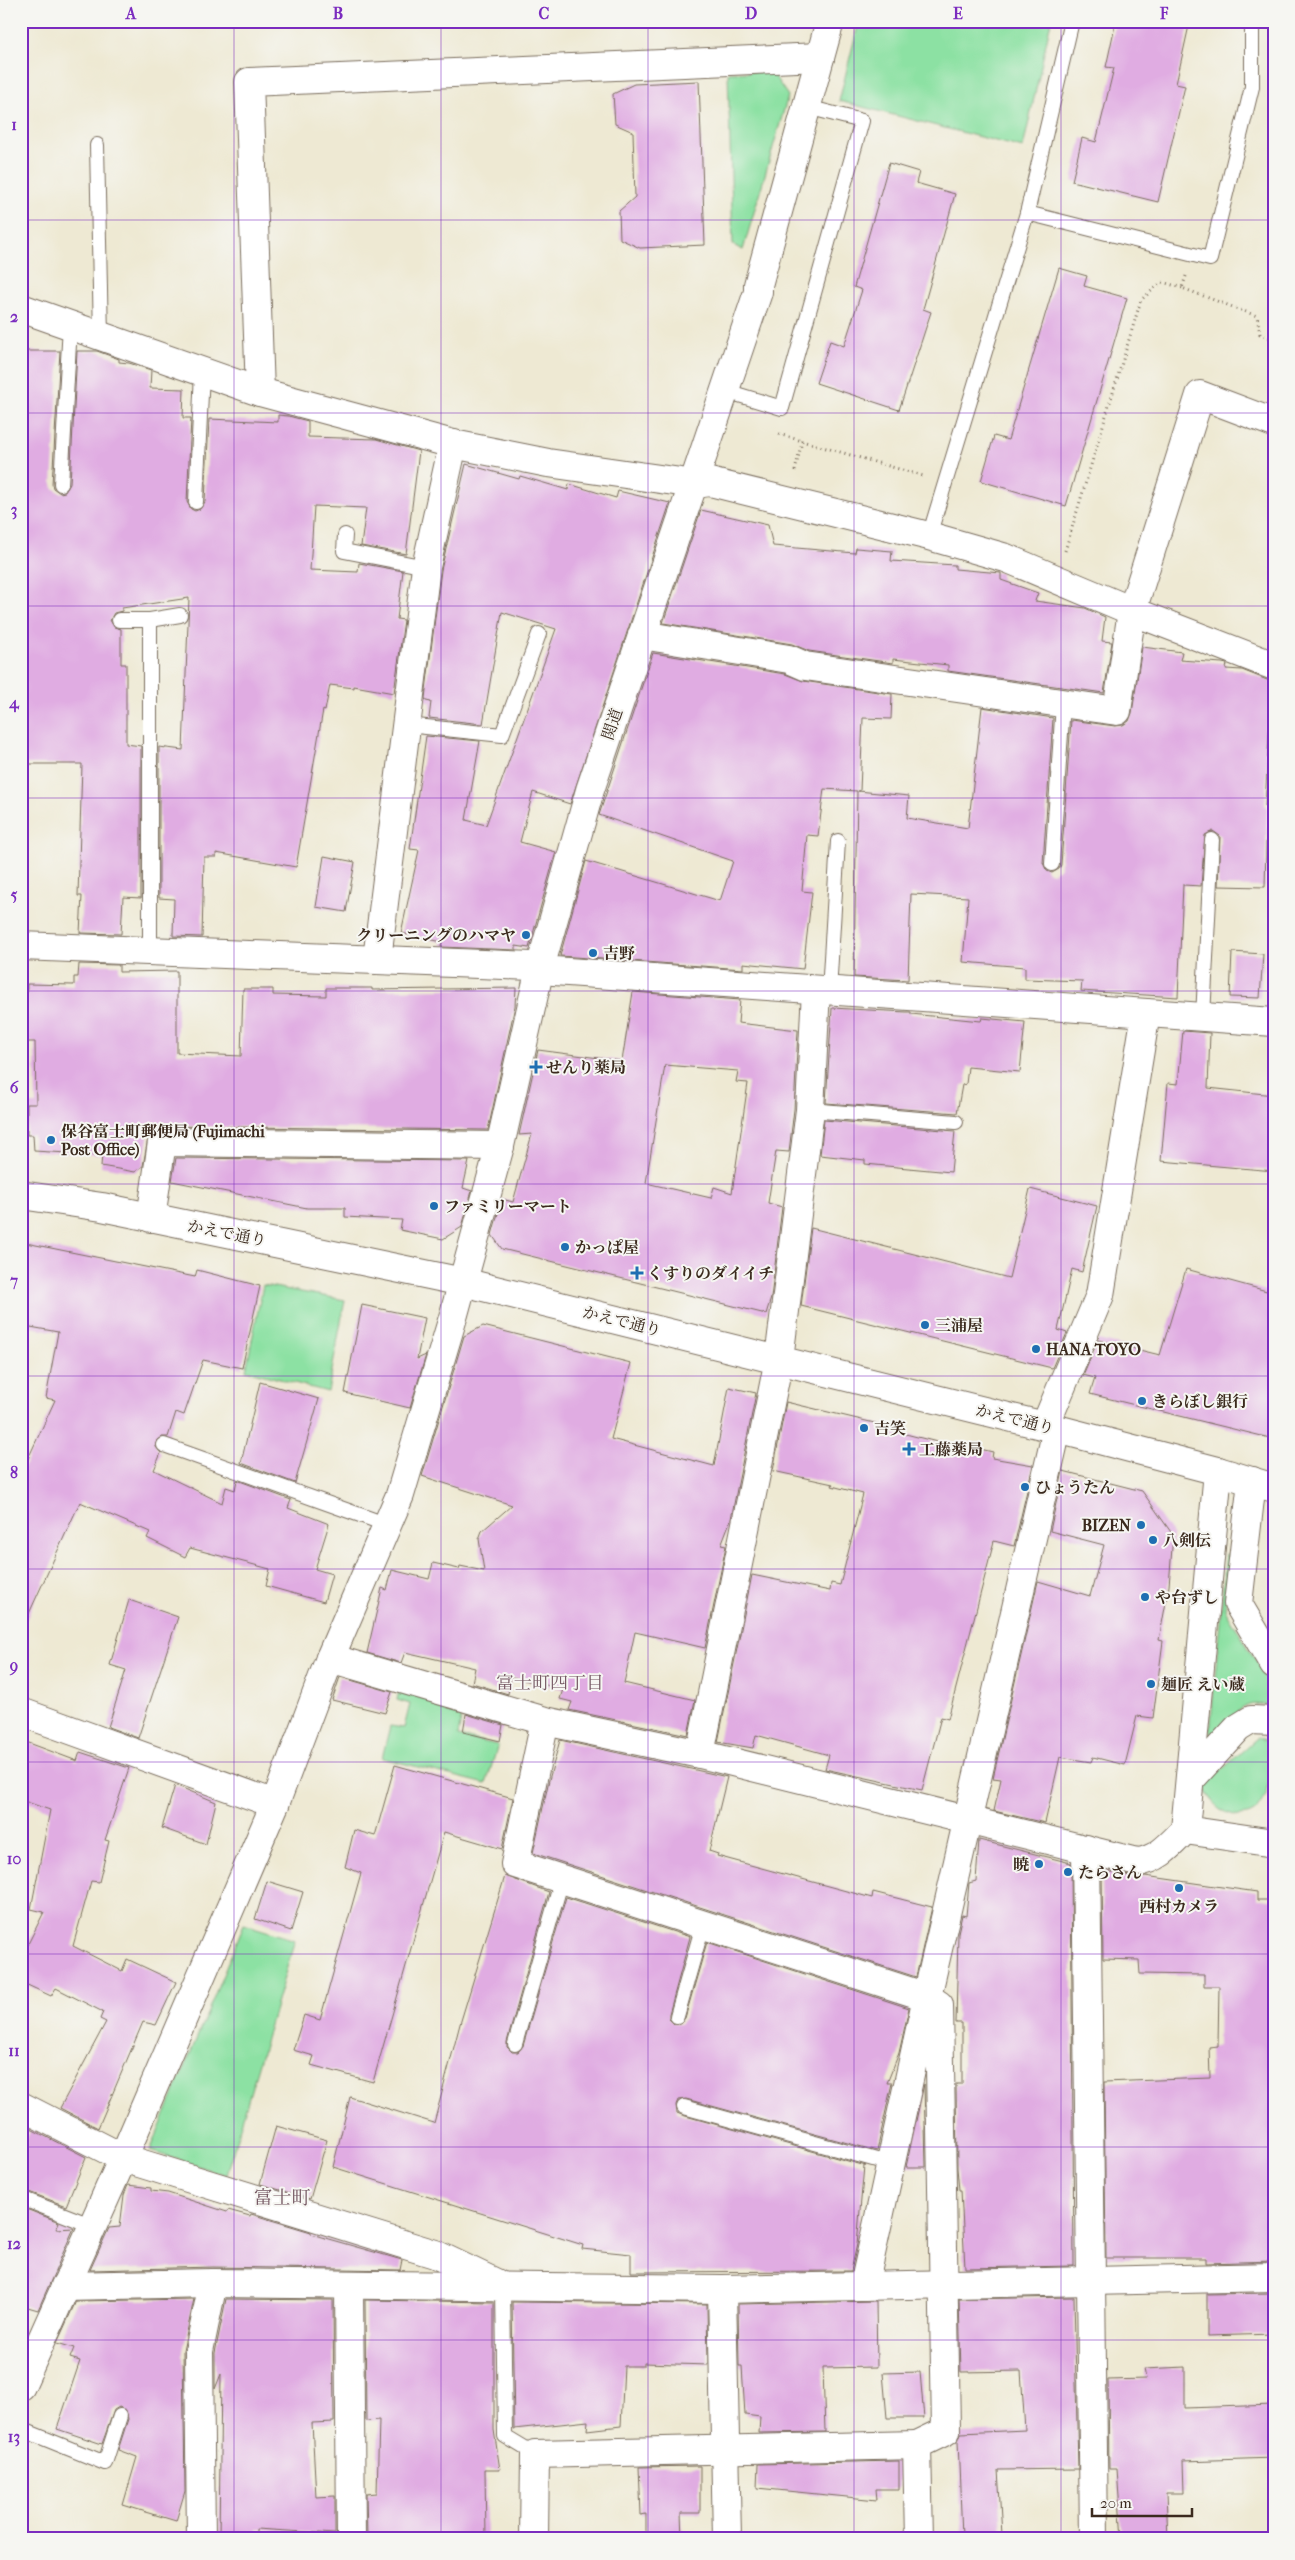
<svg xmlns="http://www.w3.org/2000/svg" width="1295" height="2560" font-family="'IM FELL French Canon','Noto Serif JP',serif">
<rect width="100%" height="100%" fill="#f6f6f2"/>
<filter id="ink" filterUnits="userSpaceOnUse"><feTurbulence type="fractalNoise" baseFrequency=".02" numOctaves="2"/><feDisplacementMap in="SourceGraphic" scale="10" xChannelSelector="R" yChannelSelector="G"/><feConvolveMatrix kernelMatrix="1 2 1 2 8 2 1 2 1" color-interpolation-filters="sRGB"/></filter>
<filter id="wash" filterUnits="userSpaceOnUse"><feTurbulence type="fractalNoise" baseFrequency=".0096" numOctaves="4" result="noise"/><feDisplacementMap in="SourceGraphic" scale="20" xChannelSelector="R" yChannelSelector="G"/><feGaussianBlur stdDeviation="1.12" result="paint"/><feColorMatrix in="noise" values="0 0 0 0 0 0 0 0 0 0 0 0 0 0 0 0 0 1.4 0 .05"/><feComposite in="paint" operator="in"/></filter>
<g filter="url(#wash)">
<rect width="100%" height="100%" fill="#eee9d3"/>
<g fill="#8ce1a3" stroke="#648660">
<polygon points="859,21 1051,21 1023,148 839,101"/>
<polygon points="771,71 788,96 743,250 733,245 728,73"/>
<polygon points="263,1285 345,1300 328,1392 246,1370"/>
<path d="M1226 1554 1231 1555 1225 1609 1274 1691V1708C1234 1693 1238 1726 1212 1735L1210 1733Z"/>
<polygon points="399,1690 464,1703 458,1736 498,1745 486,1784 382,1758 390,1726 404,1728 410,1704 397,1700"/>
<path d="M1257 1738 1269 1740 1274 1746C1274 1764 1270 1801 1254 1812 1237 1824 1203 1805 1207 1783Z"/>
<polygon points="244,1924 295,1940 226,2175 150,2151"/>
</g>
<g id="blocks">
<g fill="#e0ace2" fill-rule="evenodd">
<polygon points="1116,21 1190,21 1176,84 1185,86 1158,202 1072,181 1082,138 1096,142 1114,68 1106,67"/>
<polygon points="699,81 705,245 640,248 620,239 619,211 635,197 633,132 615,124 613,94 634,84"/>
<polygon points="889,163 919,172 916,183 955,194 923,309 931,312 899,410 816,383 830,341 844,346 862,290 854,287"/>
<polygon points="1059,268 1087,276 1084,286 1127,298 1066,506 981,481 994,436 1008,440"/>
<polygon points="21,351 60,351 52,484 53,488 60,493 65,492 70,484 77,351 97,351 119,359 119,362 129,363 151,370 150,388 184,389 183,418 191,418 187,502 191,509 195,511 200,509 205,502 209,419 278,422 278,415 288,416 308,421 308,437 376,439 419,451 406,554 361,546 366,508 314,506 310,570 358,572 359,563 403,571 397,619 404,620 394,693 354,686 354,688 330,685 325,711 323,710 296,867 216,853 216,857 204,857 202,937 173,936 174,899 159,898 159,747 183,750 189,598 122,608 122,611 114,613 110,620 114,627 121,629 121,664 126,664 126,744 141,746 141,898 123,897 121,934 80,933 82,896 78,896 82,764 21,764"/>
<polygon points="466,464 519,479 520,476 568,490 569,484 616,498 618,491 670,503 570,804 533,792 520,842 556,852 529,948 516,946 516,950 441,947 442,942 401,933 419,850 410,849 426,736 480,741 466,820 486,825 556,629 502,612 483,724 429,718 431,702 426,701 425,698 441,570"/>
<polygon points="701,510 768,525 773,546 855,553 856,548 892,551 891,561 955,565 955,569 1001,573 1001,580 1038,593 1035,601 1085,608 1105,617 1102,641 1112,642 1104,693 948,671 948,665 893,659 893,663 809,651 792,644 663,623"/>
<polygon points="1142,647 1182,652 1180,660 1222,663 1227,664 1226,669 1242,670 1272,682 1265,806 1267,806 1265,887 1218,886 1220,836 1213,831 1205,835 1201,886 1183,885 1178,997 1081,991 1082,981 1025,979 1025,967 963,962 968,897 911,894 908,980 854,977 857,791 824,789 818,836 807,835 802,891 812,892 803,969 743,963 743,969 560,956 586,861 720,901 733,861 599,815 653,653 785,674 803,681 892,694 891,719 863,718 860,791 858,791 909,796 907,818 968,828 982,707 1053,718 1043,863 1047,871 1052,873 1059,869 1061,865 1071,720 1115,726 1123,725 1129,721 1132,713"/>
<polygon points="324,856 355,862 346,912 316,907"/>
<polygon points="1232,952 1263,954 1260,998 1230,997"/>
<polygon points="79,964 119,965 119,972 177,971 177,1053 241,1056 243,989 273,989 273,995 326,996 326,988 372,988 372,990 516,988 515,1006 488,1130 162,1126 149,1133 143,1166 135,1172 101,1166 102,1155 34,1151 33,1135 27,1135 27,1104 36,1104 35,1042 21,1042 21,993 27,993 27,984 74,985 74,977 78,977"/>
<path d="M633 992 740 1000 738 1023 798 1030 794 1109 789 1152 776 1151 768 1203 782 1207 771 1298 766 1314 502 1249 492 1235 502 1199 513 1202 532 1134 519 1135 538 1050 622 1061ZM665 1065 738 1071 736 1082 748 1083 732 1193 714 1187 711 1198 646 1183Z"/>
<polygon points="832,1008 906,1012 911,1012 911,1014 981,1021 982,1018 1025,1022 1020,1072 968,1067 966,1084 962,1085 957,1113 826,1103"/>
<polygon points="1183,1031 1210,1033 1208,1088 1274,1095 1274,1171 1161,1161 1168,1083 1178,1084"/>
<polygon points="824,1120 955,1131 951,1172 865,1164 865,1160 820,1155"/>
<polygon points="176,1158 469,1161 463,1188 472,1191 462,1227 443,1239 400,1230 402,1220 345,1217 345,1208 307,1208 172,1181"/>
<polygon points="1030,1189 1097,1206 1082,1272 1072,1269 1058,1330 1067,1333 1052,1368 801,1306 811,1228 1009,1278"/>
<polygon points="21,1242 195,1277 197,1270 260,1286 242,1368 203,1360 184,1415 176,1412 168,1437 162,1437 156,1442 156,1447 161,1453 154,1470 222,1503 226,1487 235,1490 237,1480 291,1500 288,1508 329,1524 315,1569 332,1574 324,1602 266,1586 270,1569 190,1548 185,1557 147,1538 150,1532 80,1502 21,1631 21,1474 55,1400 46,1398 58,1332 25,1326 26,1313 21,1312"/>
<polygon points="1186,1269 1274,1293 1274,1439 1090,1394 1095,1378 1083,1375 1098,1340 1160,1355"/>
<polygon points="362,1305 425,1318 417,1359 426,1355 410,1408 345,1393"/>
<polygon points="483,1326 631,1363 611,1439 714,1466 729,1387 756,1393 731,1519 721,1545 726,1546 705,1648 635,1632 624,1683 695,1700 688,1735 569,1710 572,1702 560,1699 563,1689 511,1677 508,1694 472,1683 475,1668 405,1652 401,1663 367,1653 382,1588 387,1590 392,1570 429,1579 433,1563 459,1569 460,1566 484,1571 479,1539 482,1531 512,1505 422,1476 464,1336"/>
<polygon points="260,1382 319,1399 295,1483 241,1463"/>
<polygon points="786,1402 883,1425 882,1428 953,1446 954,1443 993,1452 992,1458 1033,1465 1014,1546 994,1541 948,1719 941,1717 922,1790 825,1769 829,1755 756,1735 753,1748 718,1742 752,1575 830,1591 831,1583 840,1585 863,1494 832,1486 833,1484 773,1471"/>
<polygon points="1063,1471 1142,1491 1173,1535 1169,1586 1159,1640 1163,1641 1153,1718 1137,1716 1125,1765 1093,1757 1091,1762 1060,1757 1045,1823 994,1811 1001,1779 993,1778 1038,1581 1090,1596 1104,1545 1050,1531"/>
<polygon points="129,1600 178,1617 138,1738 108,1727 126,1670 110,1665"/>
<polygon points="340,1677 392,1692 385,1713 332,1700"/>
<polygon points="466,1714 503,1725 500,1741 463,1732"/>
<polygon points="21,1740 77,1761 80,1752 129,1768 105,1840 109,1841 99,1882 91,1881 73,1946 122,1971 127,1959 176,1982 156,2025 143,2022 98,2128 60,2108 106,2022 100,2019 103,2012 56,1988 51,1996 21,1982 21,1958 44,1912 31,1909 50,1810 21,1800"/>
<polygon points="560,1740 727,1777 709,1851 718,1854 717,1856 872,1898 873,1892 932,1907 916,1977 533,1853 549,1780"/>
<polygon points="395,1765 513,1798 502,1849 444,1832 373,2082 311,2065 314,2056 293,2050 304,2015 320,2020 361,1873 345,1867 354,1830 375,1836"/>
<polygon points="175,1785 216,1802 206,1844 162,1828"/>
<polygon points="979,1840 1071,1863 1074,2266 965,2268 961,2190 959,2190 957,2168 956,2084 962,2084 962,2023 956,2023 958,1933 962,1915 966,1916 969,1883 976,1881"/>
<polygon points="1102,1870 1134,1877 1145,1876 1257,1892 1257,1900 1274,1900 1274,2261 1206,2263 1206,2258 1106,2258 1104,2082 1210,2078 1209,2047 1218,2046 1219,1986 1204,1986 1204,1975 1140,1974 1139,1960 1103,1959"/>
<polygon points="505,1876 549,1892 507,2042 507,2047 512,2052 518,2052 523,2046 566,1897 690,1937 669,2014 669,2019 674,2024 680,2024 685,2018 707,1942 909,2008 899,2053 887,2083 892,2083 877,2151 686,2099 678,2100 676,2105 677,2113 682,2115 866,2166 864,2166 857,2244 851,2271 631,2272 631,2254 582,2249 583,2245 333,2167 350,2097 434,2123 460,2024"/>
<polygon points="267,1881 303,1892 291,1931 255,1919"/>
<polygon points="924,2084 926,2167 906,2167"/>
<polygon points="276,2126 327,2140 310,2199 260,2184"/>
<polygon points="31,2129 86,2157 66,2206 21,2189 21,2152"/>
<polygon points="128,2185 151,2188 151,2191 168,2193 227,2212 228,2210 250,2216 251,2214 311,2232 311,2234 402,2260 400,2270 213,2267 90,2270 109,2228 120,2227 124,2195"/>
<polygon points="21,2207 59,2222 56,2229 74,2228 38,2310 21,2305"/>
<polygon points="1274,2293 1274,2334 1207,2336 1207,2294"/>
<polygon points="1074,2297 1078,2469 998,2470 1002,2535 962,2536 958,2441 961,2433 1025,2430 1021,2371 961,2372 959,2299"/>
<polygon points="194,2299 183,2351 185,2491 176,2521 123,2505 137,2457 118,2450 128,2419 126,2410 119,2407 114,2410 102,2444 57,2429 80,2361 70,2358 74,2348 57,2343 76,2301"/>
<polygon points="226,2299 333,2300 334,2422 312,2423 316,2497 335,2496 335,2534 256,2529 256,2539 219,2539 221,2374 215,2389 215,2353"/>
<polygon points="365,2300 494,2302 494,2430 500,2470 485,2470 486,2539 442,2539 442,2536 376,2537 367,2535 366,2494 377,2493 379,2420 366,2421"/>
<polygon points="876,2301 877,2367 823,2368 825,2432 759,2433 760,2417 745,2415 742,2366 739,2366 738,2304"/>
<polygon points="512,2302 707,2304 708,2365 644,2363 644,2366 624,2366 621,2426 587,2430 588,2421 514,2429"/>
<polygon points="1185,2367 1185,2408 1274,2405 1274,2458 1183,2461 1184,2493 1166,2493 1168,2539 1122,2539 1117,2469 1109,2469 1108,2380 1146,2379 1144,2369"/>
<polygon points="920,2372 924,2418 887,2418 883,2373"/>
<polygon points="899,2461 899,2489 876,2489 877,2500 757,2488 758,2464"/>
<polygon points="700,2466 700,2513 681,2513 682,2539 646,2539 646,2514 641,2515 639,2467"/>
</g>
</g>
</g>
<g filter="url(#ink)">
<use href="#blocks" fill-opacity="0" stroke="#7a6d5d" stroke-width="1"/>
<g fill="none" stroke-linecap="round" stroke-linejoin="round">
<g stroke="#7a6d5d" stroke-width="16">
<g id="service">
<polyline points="97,145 101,337"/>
<polyline points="1027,213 1210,259 1252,87 1252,21"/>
<polyline points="726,391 782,408 862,121 807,107"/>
<polyline points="61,484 70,326"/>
<polyline points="196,502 202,372"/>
<polyline points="345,535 344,551 426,567"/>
<polyline points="929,536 1027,213 1072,21"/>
<polyline points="119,620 150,620 180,615"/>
<polyline points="407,725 502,735 539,634"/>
<polyline points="1052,864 1063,704"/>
<polyline points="150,950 150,620"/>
<polyline points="829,992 838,841"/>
<polyline points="1203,1017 1212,840"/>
<polyline points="810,1110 956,1122"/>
<polyline points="164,1445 388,1525"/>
<polyline points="677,2016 703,1925"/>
<polyline points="515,2044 562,1879"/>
<polyline points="684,2107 891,2164"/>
<polyline points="21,2198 93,2226"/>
<polyline points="503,2287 505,2436 535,2454"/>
<polyline points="21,2429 105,2463 120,2416"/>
</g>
</g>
<g stroke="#7a6d5d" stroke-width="30">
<g id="minor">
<polyline points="21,308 260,392 453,444 548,463 695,484 710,482 929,536 1006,558 1132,611 1274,666"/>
<polyline points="260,392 249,82 820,57"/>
<polyline points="642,635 789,659 805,666 1117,711 1132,611 1200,395 1274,423"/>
<polyline points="21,946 532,966 554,971 1274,1022"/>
<polyline points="377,959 426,567 453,444"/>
<polyline points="151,1218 162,1142 500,1146"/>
<polyline points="1045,1426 1100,1295 1146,1013"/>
<path d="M330 1658 545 1721 700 1754 1137 1862C1158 1860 1171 1844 1185 1830"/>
<polyline points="21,1712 275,1804"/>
<polyline points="545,1721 515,1864 927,1997 939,2005 946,2431 917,2445 919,2539"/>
<polyline points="700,1754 779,1359 810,1110 816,990"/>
<polyline points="1191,1779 1238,1728 1251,1720 1274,1721"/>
<polyline points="1086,1849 1094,2539"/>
<polyline points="21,2106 123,2158 435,2254 496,2283"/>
<polyline points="349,2285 351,2539"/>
<polyline points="65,2286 213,2283 722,2289 1274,2277"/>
<polyline points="864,2286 927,1997 1057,1429"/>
<polyline points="722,2289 727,2539"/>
<polyline points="21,2386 123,2158 275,1804 330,1658 400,1495 454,1314 500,1146 540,968 590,790 758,292 758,285 830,21"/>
<polyline points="201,2539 199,2351 213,2283"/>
<polyline points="534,2539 535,2454 917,2445"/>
</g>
</g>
<g stroke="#7a6d5d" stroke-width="30">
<g id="tertiary">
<polyline points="21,1195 102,1207 463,1282 1057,1429 1218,1471 1274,1488"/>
<polyline points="1218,1471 1185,1830 1274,1843"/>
<polyline points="1252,1481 1238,1604 1274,1665"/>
</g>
</g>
<g stroke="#7a6d5d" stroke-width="3" stroke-dasharray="1 4" stroke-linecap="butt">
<polyline points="1186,276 1182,288 1257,316 1260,334 1274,339"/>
<polyline points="779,434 802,441"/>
<polyline points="795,471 802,441 923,476"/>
<polyline points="1065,551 1141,300 1162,282 1183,288"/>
</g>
<use href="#service" stroke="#fff" stroke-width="14"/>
<use href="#minor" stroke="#fff" stroke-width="28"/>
<use href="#tertiary" stroke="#fff" stroke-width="28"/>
</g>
</g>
<path fill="none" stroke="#7b2cbf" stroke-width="1" stroke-opacity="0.55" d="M234 21V2539M441 21V2539M648 21V2539M854 21V2539M1061 21V2539M21 220H1274M21 413H1274M21 606H1274M21 798H1274M21 991H1274M21 1184H1274M21 1376H1274M21 1569H1274M21 1762H1274M21 1954H1274M21 2147H1274M21 2340H1274"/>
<g fill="#1f6fb2" stroke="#f6f6f2" stroke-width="2">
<circle cx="526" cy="935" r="5"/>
<circle cx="593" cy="953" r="5"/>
<path d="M533.5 1059.5h5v5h5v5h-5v5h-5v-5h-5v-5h5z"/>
<circle cx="51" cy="1140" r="5"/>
<circle cx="434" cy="1206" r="5"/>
<circle cx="565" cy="1247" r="5"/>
<path d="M634.5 1265.5h5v5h5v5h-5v5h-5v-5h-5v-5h5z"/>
<circle cx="925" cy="1325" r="5"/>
<circle cx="1036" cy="1349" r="5"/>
<circle cx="1142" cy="1401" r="5"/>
<circle cx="864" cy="1428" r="5"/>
<path d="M906.5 1441.5h5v5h5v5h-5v5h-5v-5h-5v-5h5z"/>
<circle cx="1025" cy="1487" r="5"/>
<circle cx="1141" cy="1525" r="5"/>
<circle cx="1153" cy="1540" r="5"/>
<circle cx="1145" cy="1597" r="5"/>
<circle cx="1151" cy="1684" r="5"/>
<circle cx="1039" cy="1864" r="5"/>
<circle cx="1068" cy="1872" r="5"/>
<circle cx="1179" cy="1888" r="5"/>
</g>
<g text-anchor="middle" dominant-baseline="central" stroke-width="4" stroke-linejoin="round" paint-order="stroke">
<g font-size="16" fill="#3b2a1e" stroke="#f6f6f2">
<text transform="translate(612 724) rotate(-71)">関道</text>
<text transform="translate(227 1233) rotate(11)">かえで通り</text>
<text transform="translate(622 1321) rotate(14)">かえで通り</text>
<text transform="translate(1015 1419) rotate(14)">かえで通り</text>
</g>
<g font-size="16" font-weight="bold" fill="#3b2a1e" stroke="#f6f6f2" text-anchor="start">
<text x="516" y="935" text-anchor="end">クリーニングのハマヤ</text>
<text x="603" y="953">吉野</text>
<text x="546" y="1067">せんり薬局</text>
<text x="61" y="1131">保谷富士町郵便局 (Fujimachi<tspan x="61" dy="18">Post Office)</tspan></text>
<text x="444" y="1206">ファミリーマート</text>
<text x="575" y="1247">かっぱ屋</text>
<text x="647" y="1273">くすりのダイイチ</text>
<text x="935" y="1325">三浦屋</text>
<text x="1046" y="1349">HANA TOYO</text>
<text x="1152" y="1401">きらぼし銀行</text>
<text x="874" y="1428">吉笑</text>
<text x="919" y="1449">工藤薬局</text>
<text x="1035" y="1487">ひょうたん</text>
<text x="1131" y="1525" text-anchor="end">BIZEN</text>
<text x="1163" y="1540">八剣伝</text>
<text x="1155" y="1597">や台ずし</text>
<text x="1161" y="1684">麺匠 えい蔵</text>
<text x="1029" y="1864" text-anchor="end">暁</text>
<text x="1078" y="1872">たらさん</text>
<text x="1179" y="1906" text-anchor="middle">西村カメラ</text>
</g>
<g font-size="18" fill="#755863" stroke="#f6f6f2">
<text x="550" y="1683">富士町四丁目</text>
</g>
<g font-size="19" fill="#755863" stroke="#f6f6f2">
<text x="282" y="2198">富士町</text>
</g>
</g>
<rect width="1295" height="2560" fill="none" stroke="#f6f6f2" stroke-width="55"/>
<path d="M1092 2508v8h100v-8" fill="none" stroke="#3b2a1e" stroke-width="2.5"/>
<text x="1100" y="2508" font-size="15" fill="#3b2a1e" stroke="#f6f6f2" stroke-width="4" paint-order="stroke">20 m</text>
<rect x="28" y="28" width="1240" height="2504" fill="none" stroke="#7b2cbf" stroke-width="2"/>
<g font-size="16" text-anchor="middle" font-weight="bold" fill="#7b2cbf">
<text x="131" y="19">A</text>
<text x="338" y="19">B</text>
<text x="544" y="19">C</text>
<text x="751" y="19">D</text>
<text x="958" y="19">E</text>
<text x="1164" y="19">F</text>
<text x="14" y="130">1</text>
<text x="14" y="322">2</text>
<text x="14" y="515">3</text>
<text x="14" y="708">4</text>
<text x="14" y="900">5</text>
<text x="14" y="1093">6</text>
<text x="14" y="1286">7</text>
<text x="14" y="1478">8</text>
<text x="14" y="1671">9</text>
<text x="14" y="1864">10</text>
<text x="14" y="2056">11</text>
<text x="14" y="2249">12</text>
<text x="14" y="2442">13</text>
</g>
</svg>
